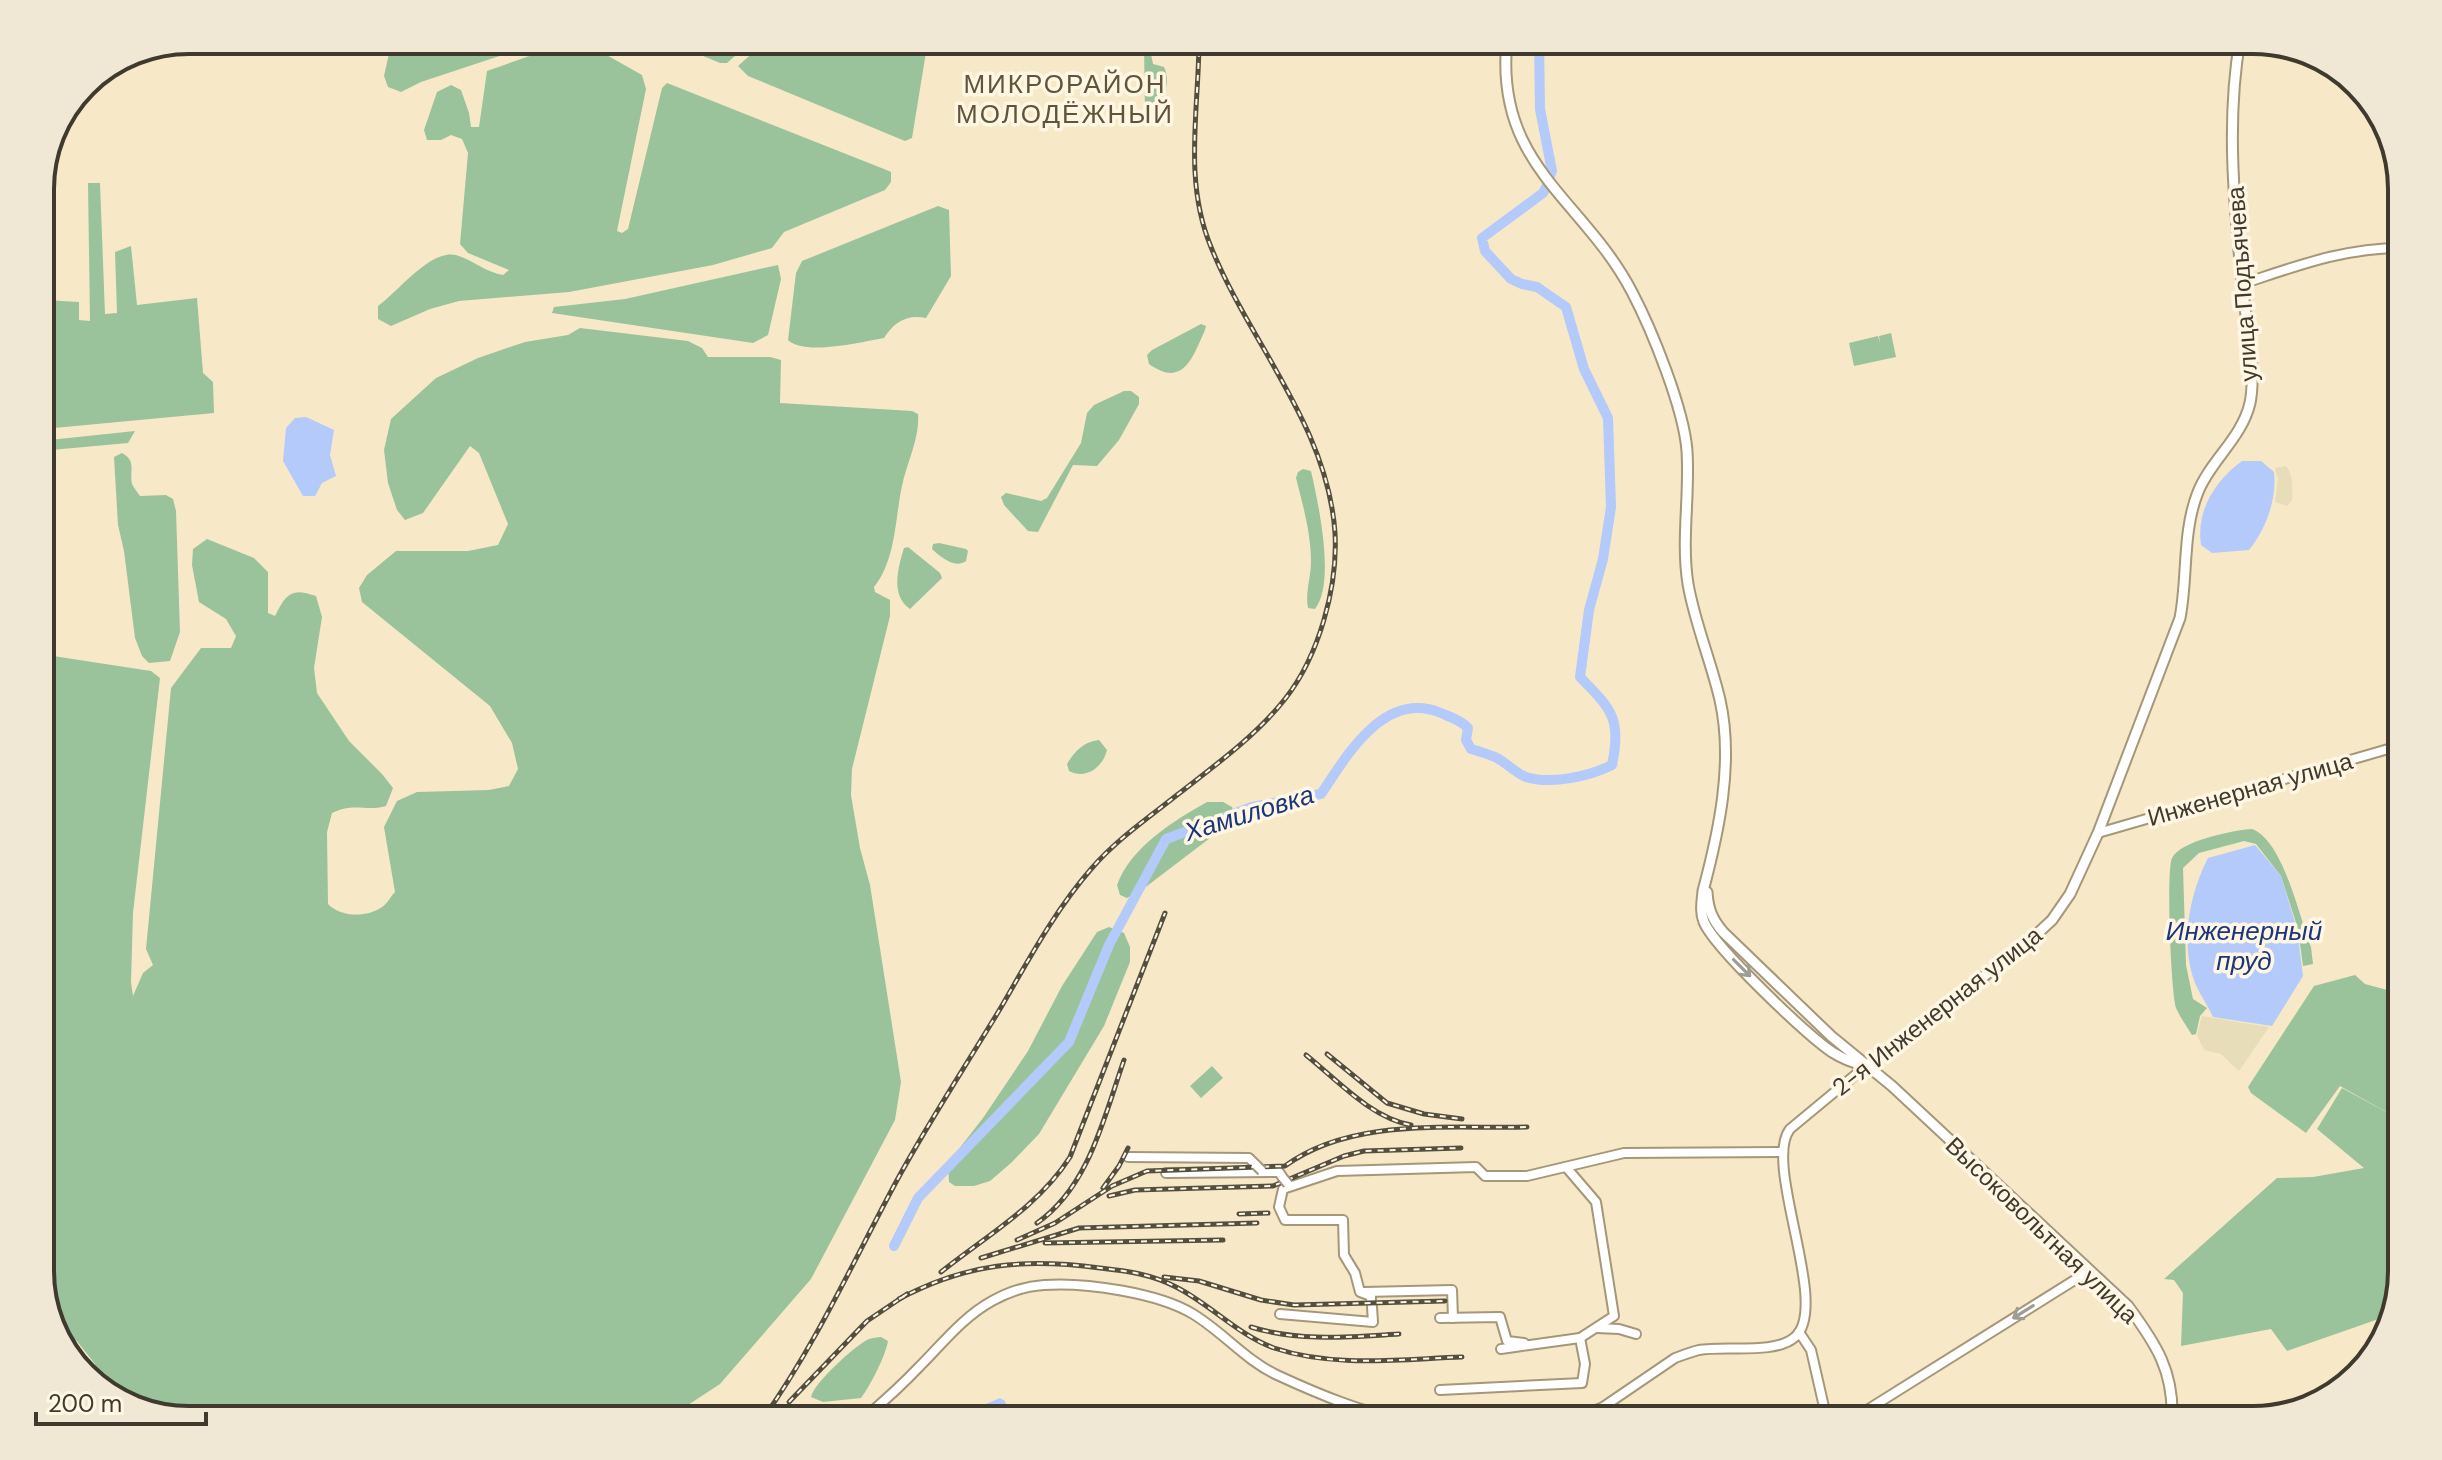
<svg xmlns="http://www.w3.org/2000/svg" width="2442" height="1460" font-family="'DM Sans',sans-serif">
<rect width="100%" height="100%" fill="#f7e8c8"/>
<g fill="#9ac39b">
<polygon points="392,40 548,40 421,82 401,92 388,87 384,76"/>
<path d="M575 40H580L642 75 646 89 617 231 622 233 628 229 662 88 667 83 884 169 891 172V182L885 190 784 232 772 248 713 265 569 292 459 301 430 309 391 326 378 319V306C399 291 430 249 456 255 473 260 485 272 503 275L509 270 468 253 460 244 468 153 462 139 451 135 441 140H427L424 130 437 92 451 85 461 90 469 113 471 127H479L487 71Z"/>
<polygon points="665,40 739,40 736,55 727,63 720,63"/>
<polygon points="767,40 928,40 912,138 905,141 748,76 738,66"/>
<path d="M1144 45 1150 49 1153 64 1164 67C1172 83 1162 107 1148 117L1145 114Z"/>
<path d="M88 183H100L105 314 117 313 115 252 131 246 137 305 197 298 203 373 213 382 214 413 54 428C42 378 36 351 45 300L79 302V320L90 321Z"/>
<path d="M938 206 949 210 951 276 926 318C907 314 894 322 884 338 862 342 804 356 788 340L796 273 802 261Z"/>
<polygon points="778,265 781,279 768,335 753,343 552,313 554,307 625,299"/>
<path d="M1201 324 1206 326 1205 330C1193 356 1184 389 1149 364L1147 355 1152 350Z"/>
<path d="M580 328 688 341 702 348 708 357H770L781 360 780 403 912 411 918 414C920 438 907 462 902 486 895 518 896 560 874 587L875 592 890 600V616L852 769 851 795 860 848 870 885 901 1082 895 1120 811 1279 720 1384 665 1420H189L114 1400 90 1376 95 1364 76 1340V1362L60 1346 40 1280V654L151 671 160 678 133 913 131 982 133 996 143 973 153 965 146 949 171 688 201 648H231L236 636 226 619 199 602 192 565 193 549 207 539 254 558 268 572V613L275 616C286 594 291 587 316 596L322 617 314 668 317 693 349 741 382 774 393 788 386 806C365 812 355 802 332 813L327 832 328 904C340 917 367 918 382 907 387 904 391 896 395 892L384 827 397 801 417 792 489 790 509 786 518 769 512 743 490 706 362 602 359 588 367 575 396 551H468L498 545 508 524 479 453 470 446 423 513 405 520 397 510 388 483 384 450 391 419 436 378 478 358 525 342 568 335Z"/>
<polygon points="1891,333 1896,357 1854,366 1849,343 1878,336 1880,343 1879,336"/>
<polygon points="1124,391 1131,391 1139,397 1139,404 1119,440 1097,466 1073,465 1038,532 1028,531 1004,505 1001,497 1006,493 1041,501 1047,498 1081,443 1087,413 1094,405"/>
<polygon points="135,431 128,443 40,451 40,441"/>
<path d="M122 453C137 461 129 471 132 484 134 488 137 492 140 496L166 495 173 499 176 511 180 632 170 661 149 663 142 656 135 638 124 551 118 525 114 457Z"/>
<path d="M1303 469 1311 471C1318 502 1336 583 1315 609L1308 608C1305 593 1311 577 1311 562 1311 533 1303 506 1296 478L1298 472Z"/>
<path d="M939 543 966 549 968 551 966 561C954 569 941 557 932 549L933 544Z"/>
<path d="M908 547 940 573 942 578 910 609C890 595 898 568 904 548Z"/>
<path d="M1099 740 1107 750C1103 767 1086 780 1069 771L1067 764C1075 751 1083 742 1099 740Z"/>
<path d="M1207 802H1223L1232 807 1235 819 1147 886 1127 898 1120 895 1117 885C1130 848 1173 821 1207 802Z"/>
<path d="M2252 829C2283 840 2299 916 2311 947L2313 964 2303 966 2298 929 2281 876 2256 844 2244 841 2199 853 2183 868 2186 965 2193 999 2207 1008 2200 1016 2196 1034 2192 1035C2187 1027 2180 1017 2176 1008 2171 993 2166 871 2172 858 2180 841 2234 830 2252 829Z"/>
<polygon points="1109,927 1124,933 1130,947 1130,962 1104,1026 1039,1134 1011,1163 990,1181 974,1186 955,1186 949,1182 948,1163 983,1118 1028,1051 1062,986 1097,932"/>
<polygon points="2355,975 2365,984 2402,994 2402,1271 2390,1315 2287,1351 2271,1329 2181,1346 2183,1293 2174,1280 2164,1279 2277,1178 2313,1177 2364,1168 2317,1129 2342,1088 2397,1118 2340,1086 2306,1133 2251,1093 2248,1087 2314,986"/>
<polygon points="1212,1066 1223,1078 1201,1098 1190,1086"/>
<path d="M881 1337 888 1341C885 1357 871 1384 861 1398L823 1402 811 1397C813 1384 855 1345 869 1339 873 1338 877 1337 881 1337Z"/>
</g>
<g fill="#e7ddb8">
<path d="M2286 466C2294 476 2292 488 2292 500L2287 506 2275 502 2278 479 2275 468Z"/>
<polygon points="2202,1016 2268,1027 2269,1027 2239,1071 2221,1054 2204,1050 2197,1035"/>
</g>
<g fill="#b3cafa">
<polygon points="306,417 334,430 330,455 336,476 322,483 315,496 303,496 283,461 286,428 295,418"/>
<path d="M2242 461H2261L2274 472C2277 499 2266 529 2249 550L2212 553 2201 545C2196 510 2215 481 2242 461Z"/>
<path d="M2255 845 2281 876 2297 929 2303 976 2272 1026 2213 1017C2206 1002 2194 986 2191 970 2182 933 2191 891 2208 858Z"/>
<polygon points="1000,1398 1005,1401 1009,1413 1008,1420 970,1420 981,1406"/>
</g>
<g fill="none" stroke-linecap="round" stroke-linejoin="round">
<g stroke="#b3cafa" stroke-width="10">
<polyline points="1539,40 1540,109 1552,171 1550,176"/>
<path d="M894 1246 918 1198 1069 1042 1109 945 1166 839 1252 807 1321 794C1346 757 1384 689 1441 713 1450 717 1461 720 1468 728L1466 740 1471 749C1479 751 1487 754 1495 757 1506 762 1515 773 1526 777 1551 785 1590 776 1612 765 1622 718 1611 709 1580 677L1589 610 1603 559 1611 507 1608 418 1584 369 1566 307 1537 287 1522 284 1511 279 1485 251 1482 238 1543 193 1546 187"/>
</g>
<g stroke="#a5977a" stroke-width="12">
<g id="tertiary">
<path d="M2242 284C2297 266 2343 248 2402 248"/>
<polyline points="2098,833 2402,745"/>
<polyline points="1128,1157 1249,1158 1256,1165"/>
<polyline points="1166,1173 1279,1172 1283,1178"/>
<polyline points="1364,1292 1452,1290 1453,1318"/>
<polyline points="1371,1299 1371,1296 1360,1292 1355,1273 1344,1255 1343,1220 1285,1220 1279,1207 1283,1189 1337,1171 1476,1167 1485,1176 1527,1176 1624,1153 1783,1152"/>
<polyline points="1280,1314 1373,1322 1372,1307"/>
<polyline points="1440,1318 1500,1317 1507,1341 1524,1343"/>
<polyline points="1597,1328 1619,1329 1636,1334"/>
<polyline points="1799,1332 1811,1350 1827,1420"/>
<polyline points="1501,1349 1580,1338 1614,1316 1596,1202 1566,1167"/>
<polyline points="1440,1390 1582,1383 1585,1364 1580,1338"/>
<path d="M862 1420C882 1403 902 1385 920 1366 943 1343 963 1317 992 1301 1008 1292 1026 1286 1044 1285 1085 1282 1159 1293 1193 1314 1223 1332 1245 1360 1277 1375 1316 1393 1367 1415 1409 1420"/>
<path d="M1550 1420 1586 1414 1603 1407 1675 1358C1683 1355 1691 1352 1699 1350 1725 1345 1775 1355 1795 1337 1831 1306 1762 1164 1790 1129L1866 1066"/>
<polyline points="1851,1420 2089,1271"/>
</g>
</g>
<g stroke="#a5977a" stroke-width="13">
<g id="secondary">
<path d="M1507 40C1494 166 1583 198 1632 292 1652 330 1684 409 1687 451 1690 495 1681 540 1688 584 1695 624 1711 661 1720 700 1734 762 1719 831 1703 891 1702 902 1700 912 1704 922 1715 948 1806 1034 1832 1052 1843 1059 1853 1063 1866 1066"/>
<path d="M1707 892C1708 909 1712 919 1723 932L1831 1036 1892 1086 2128 1306C2156 1344 2174 1371 2172 1420"/>
<path d="M1866 1066 2025 945 2052 920 2070 894 2098 833 2180 618C2188 577 2182 532 2198 492 2210 461 2242 438 2250 403 2257 369 2245 318 2242 282 2234 202 2226 120 2240 40"/>
</g>
</g>
<use href="#tertiary" stroke="#fff" stroke-width="8"/>
<use href="#secondary" stroke="#fff" stroke-width="9"/>
<g stroke="#544e3f" stroke-width="5">
<g id="rail">
<polyline points="1327,1054 1387,1103 1424,1114 1462,1119"/>
<path d="M1306 1055C1336 1079 1371 1118 1411 1125"/>
<polyline points="1103,1188 1119,1166 1128,1148"/>
<polyline points="1109,1196 1135,1190 1273,1186 1344,1156 1364,1151 1461,1148"/>
<polyline points="1239,1214 1268,1213"/>
<path d="M1037 1223C1089 1187 1104 1117 1124 1060"/>
<path d="M1017 1240 1055 1223 1112 1186 1147 1171 1285 1166C1352 1117 1449 1129 1527 1127"/>
<polyline points="1045,1243 1223,1240"/>
<polyline points="981,1258 1079,1228 1257,1223"/>
<path d="M941 1272C986 1236 1039 1206 1070 1157L1165 913"/>
<polyline points="1164,1277 1199,1281 1261,1300 1294,1305 1445,1301"/>
<path d="M899 1299C967 1263 1024 1258 1100 1268 1127 1271 1151 1274 1176 1287 1210 1304 1238 1335 1274 1348 1334 1368 1401 1359 1462 1357"/>
<path d="M1251 1327C1299 1342 1348 1337 1399 1334"/>
<polyline points="789,1402 867,1321 907,1294"/>
<path d="M762 1420C815 1346 853 1262 896 1182 928 1123 965 1067 1000 1009 1028 961 1055 910 1092 868 1116 840 1148 818 1177 795 1214 766 1256 736 1285 699 1319 656 1338 587 1335 533 1328 426 1249 342 1211 247 1183 180 1199 109 1199 40"/>
</g>
</g>
<use href="#rail" stroke="#fff6e3" stroke-width="2" stroke-dasharray="6" stroke-linecap="butt"/>
<g stroke="#a5977a" stroke-width="12" stroke-linecap="butt">
<g id="tertiary-bridge">
<polyline points="1256,1165 1262,1171"/>
<polyline points="1283,1178 1288,1184"/>
</g>
</g>
<use href="#tertiary-bridge" stroke="#fff" stroke-width="8"/>
</g>
<defs><path id="oneway-shaft" d="M-6 0H5M1.5-3L5.5 0L1.5 3" fill="none" stroke-width="1.6" stroke-linecap="round" stroke-linejoin="round" transform="scale(2)"/></defs>
<g stroke="#9f9c96">
<use href="#oneway-shaft" transform="translate(1742 968) rotate(45)"/>
<use href="#oneway-shaft" transform="translate(2023 1312) rotate(148)"/>
</g>
<g text-anchor="middle" dominant-baseline="central" stroke-width="7" stroke-linejoin="round" paint-order="stroke">
<g font-size="24" fill="#3f3a2d" stroke="#fff6e3">
<text transform="translate(2242 284) rotate(-94)">улица Подъячева</text>
<text transform="translate(2250 789) rotate(-16)">Инженерная улица</text>
<text transform="translate(1937 1011) rotate(-38)">2-я Инженерная улица</text>
<text transform="translate(2042 1230) rotate(44)">Высоковольтная улица</text>
</g>
<g font-size="26" letter-spacing="2" fill="#615539" stroke="#fff6e3">
<text x="1065" y="84">МИКРОРАЙОН<tspan x="1065" dy="30">МОЛОДЁЖНЫЙ</tspan></text>
</g>
<g font-size="26" font-style="italic" fill="#1b367a" stroke="#fff6e3">
<text transform="translate(1249 813) rotate(-17)">Хамиловка</text>
<text x="2244" y="931">Инженерный<tspan x="2244" dy="30">пруд</tspan></text>
</g>
</g>
<path d="M0 0H2442V1460H0ZM189 54H2253A135 135 0 0 1 2388 189V1271A135 135 0 0 1 2253 1406H189A135 135 0 0 1 54 1271V189A135 135 0 0 1 189 54Z" fill="#f0e7d4" fill-rule="evenodd"/>
<path fill="none" stroke="#3f3a2d" stroke-width="4" d="M189 54H2253A135 135 0 0 1 2388 189V1271A135 135 0 0 1 2253 1406H189A135 135 0 0 1 54 1271V189A135 135 0 0 1 189 54Z"/>
<path d="M36 1412v12h170v-12" fill="none" stroke="#3f3a2d" stroke-width="4"/>
<text x="48" y="1412" font-size="24" fill="#3f3a2d" stroke="#fff6e3" stroke-width="6" paint-order="stroke">200 m</text>
</svg>
